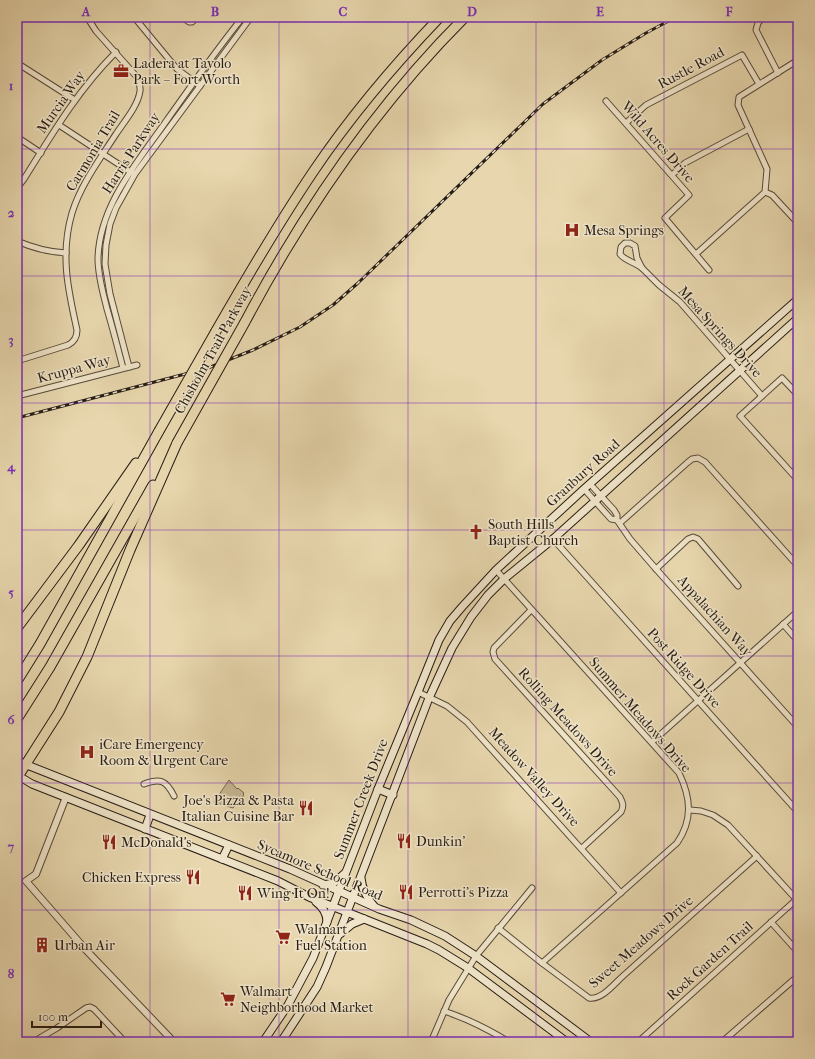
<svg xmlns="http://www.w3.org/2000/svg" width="815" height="1059" font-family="'IM FELL French Canon',serif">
<rect width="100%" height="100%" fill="#e8d7ae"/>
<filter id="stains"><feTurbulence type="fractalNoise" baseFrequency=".005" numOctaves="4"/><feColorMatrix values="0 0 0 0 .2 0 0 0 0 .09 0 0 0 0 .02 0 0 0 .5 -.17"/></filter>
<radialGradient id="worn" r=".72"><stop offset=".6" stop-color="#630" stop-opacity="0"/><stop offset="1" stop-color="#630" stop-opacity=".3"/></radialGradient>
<polygon fill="#c7b794" stroke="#766a54" points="229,780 237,789 238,788 244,793 243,794 244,795 233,808 214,802"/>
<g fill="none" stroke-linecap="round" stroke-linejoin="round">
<g stroke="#564b3a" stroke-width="7">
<g id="minor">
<polyline points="134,17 177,69 200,86"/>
<polyline points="182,17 189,22 192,22 197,17"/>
<polyline points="763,17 758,23 756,30 778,73"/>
<polyline points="17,63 75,100"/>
<polyline points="606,101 689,195 665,218 709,270"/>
<polyline points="626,123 646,105 742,55 759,84"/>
<polyline points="59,125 132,173"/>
<polyline points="17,137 41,153"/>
<polyline points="672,175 685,163 749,129"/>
<path d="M17 188 24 179C52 134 78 90 116 52"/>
<polyline points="765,192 772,195 798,223"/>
<path d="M17 241C33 248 48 252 66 253"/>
<path d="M625 243H630L635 246 637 258 642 268C635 262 625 261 620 254L621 247Z"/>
<polyline points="696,254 765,192 767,169 738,105 739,97 798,60"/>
<polyline points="642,268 659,285 680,302 762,396"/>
<path d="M17 361 68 345C74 342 77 337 77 330 68 290 60 254 72 213 81 184 100 159 116 134 124 122 138 106 140 91 141 86 138 81 137 77L96 31 87 17"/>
<polyline points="129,367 110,294 105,264 106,245 110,224 116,208 135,174 251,17"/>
<path d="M123 368C118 349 113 329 107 309 103 293 98 276 98 259 99 205 138 162 167 120 192 85 216 50 243 17"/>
<polyline points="798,395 782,378 740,416 798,480"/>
<polyline points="17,396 137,365"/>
<polyline points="590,484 614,510 617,515 617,520"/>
<polyline points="584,489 611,519 617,520 630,539 656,569 798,727"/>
<polyline points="620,523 687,463 692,459 698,458 705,462 798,566"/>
<polyline points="553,539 798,812"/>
<polyline points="656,569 688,539 693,537 698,539 738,586"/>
<path d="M496 570 679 773C691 798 693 820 677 843L542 963"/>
<path d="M531 610 494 648 493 652 495 659 620 797C623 803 624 806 621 812L582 848"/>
<polyline points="783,624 798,641"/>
<polyline points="418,692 447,706 467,722 621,893"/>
<polyline points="652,742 798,611"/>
<path d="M144 784C160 778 166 780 174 796"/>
<polyline points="690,810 701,811 713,815 728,825 796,899"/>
<polyline points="771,922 798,952"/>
<path d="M498 928 542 963 589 998C602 1000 614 984 623 976L757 856"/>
<path d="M444 1011C468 1019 488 1029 509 1042"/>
<polyline points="33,1042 57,1028 86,1008 90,1007 94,1009 125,1042"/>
<polyline points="431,1042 449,1000 476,956 532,888"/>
<polyline points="638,1042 798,898"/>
<polyline points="722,1042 798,976"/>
</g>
</g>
<g stroke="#564b3a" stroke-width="8">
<polyline id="tertiary" points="66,797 36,874 26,881 86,950 174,1042"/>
</g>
<g stroke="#261c14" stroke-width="9">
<g id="secondary">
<polyline points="17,761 290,869 379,909 411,920 445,936 476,956 591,1042"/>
<polyline points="17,775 32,784 278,881 309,897 427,944 439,950 468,968 567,1042"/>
<polyline points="378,789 393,795"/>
<polyline points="145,829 150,815"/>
<polyline points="222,859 229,845"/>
<path d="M361 878C362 889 366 897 374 906"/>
<polyline points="323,885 334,883 345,873"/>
<path d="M316 902C323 907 327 913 327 922"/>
<polyline points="340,934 352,924 364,919"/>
<polyline points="263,1042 288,1005 313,958 378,789 418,692 439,640 450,621 462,607 496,570 584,489 798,299"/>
<polyline points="281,1042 317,987 326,967 429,698 452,648 471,617 488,595 504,579 553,539 798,318"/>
</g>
</g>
<g stroke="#261c14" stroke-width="11">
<g id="motorway">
<path d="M245 322C304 211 376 106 465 17"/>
<path d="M216 331C247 277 278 224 313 172 350 117 394 65 440 17"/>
<polyline points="17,628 79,545 136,463"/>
<polyline points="17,681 40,644 159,431"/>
<polyline points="17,719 50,667 153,485"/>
<polyline points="17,778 59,712 87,657 130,550 177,443"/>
</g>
</g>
<use href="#minor" stroke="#f0e5ca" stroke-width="5"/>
<use href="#tertiary" stroke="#f0e5ca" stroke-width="6"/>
<use href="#secondary" stroke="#f0e5ca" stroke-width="7"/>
<use href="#motorway" stroke="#e8d7ae" stroke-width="9"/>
<g stroke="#261c14" stroke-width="3">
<polyline id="rail" points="17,418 208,368 253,350 300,327 333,305 358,283 543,104 602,60 646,33 676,17"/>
</g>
<use href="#rail" stroke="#f0e5ca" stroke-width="1.5" stroke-dasharray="4.5" stroke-linecap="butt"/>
<g stroke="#261c14" stroke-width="11" stroke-linecap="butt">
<g id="motorway-bridge">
<polyline points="159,431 216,331"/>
<polyline points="177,443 245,322"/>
</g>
</g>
<use href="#motorway-bridge" stroke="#e8d7ae" stroke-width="9"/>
</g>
<path fill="none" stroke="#7b2cbf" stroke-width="1" stroke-opacity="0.55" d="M150 17V1042M279 17V1042M408 17V1042M536 17V1042M664 17V1042M17 149H798M17 276H798M17 403H798M17 530H798M17 656H798M17 783H798M17 910H798"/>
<defs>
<g id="office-bare" transform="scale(1.2)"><path d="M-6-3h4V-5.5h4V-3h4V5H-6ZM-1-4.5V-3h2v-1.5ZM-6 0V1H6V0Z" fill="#8f2418" stroke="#f0e5ca" stroke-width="2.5" paint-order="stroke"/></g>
<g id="hospital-bare" transform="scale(1.2)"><path d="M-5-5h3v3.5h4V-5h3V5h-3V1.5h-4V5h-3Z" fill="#8f2418" stroke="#f0e5ca" stroke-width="2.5" paint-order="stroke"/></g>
<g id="church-bare" transform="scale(1.2)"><path d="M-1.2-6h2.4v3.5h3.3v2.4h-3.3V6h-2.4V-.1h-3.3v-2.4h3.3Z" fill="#8f2418" stroke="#f0e5ca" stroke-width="2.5" paint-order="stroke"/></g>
<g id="restaurant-bare" transform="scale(1.2)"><path d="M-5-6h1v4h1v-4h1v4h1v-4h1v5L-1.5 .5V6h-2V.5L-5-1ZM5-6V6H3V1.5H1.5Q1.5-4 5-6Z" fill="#8f2418" stroke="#f0e5ca" stroke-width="2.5" paint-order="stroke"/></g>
<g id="supermarket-bare" transform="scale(1.2)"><path d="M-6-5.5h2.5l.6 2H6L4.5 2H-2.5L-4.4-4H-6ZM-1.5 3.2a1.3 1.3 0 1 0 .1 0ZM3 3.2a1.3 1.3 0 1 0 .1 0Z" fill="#8f2418" stroke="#f0e5ca" stroke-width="2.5" paint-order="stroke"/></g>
<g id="building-bare" transform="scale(1.2)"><path d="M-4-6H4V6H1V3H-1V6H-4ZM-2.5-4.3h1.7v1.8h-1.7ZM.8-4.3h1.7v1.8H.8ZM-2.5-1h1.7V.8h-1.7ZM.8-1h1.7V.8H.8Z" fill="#8f2418" stroke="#f0e5ca" stroke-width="2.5" paint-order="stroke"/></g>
</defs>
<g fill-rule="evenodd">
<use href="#office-bare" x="121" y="71"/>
<use href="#hospital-bare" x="572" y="230"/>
<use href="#church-bare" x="476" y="532"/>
<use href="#hospital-bare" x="87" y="752"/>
<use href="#restaurant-bare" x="306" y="808"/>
<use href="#restaurant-bare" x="404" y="841"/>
<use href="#restaurant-bare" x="109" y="842"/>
<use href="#restaurant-bare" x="193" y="877"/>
<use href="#restaurant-bare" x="406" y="892"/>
<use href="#restaurant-bare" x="245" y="893"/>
<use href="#supermarket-bare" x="283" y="937"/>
<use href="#building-bare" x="42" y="945"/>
<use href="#supermarket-bare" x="228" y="999"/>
</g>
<g text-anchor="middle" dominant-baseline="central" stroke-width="3" stroke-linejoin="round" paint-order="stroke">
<g font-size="14" fill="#261c14" stroke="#f0e5ca" text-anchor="start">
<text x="133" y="63">Ladera at Tavolo<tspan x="133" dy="16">Park – Fort Worth</tspan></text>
<text x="584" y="230">Mesa Springs</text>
<text x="488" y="524">South Hills<tspan x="488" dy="16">Baptist Church</tspan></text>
<text x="99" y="744">iCare Emergency<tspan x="99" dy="16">Room &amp; Urgent Care</tspan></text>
<text x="294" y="800" text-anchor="end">Joe's Pizza &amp; Pasta<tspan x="294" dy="16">Italian Cuisine Bar</tspan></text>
<text x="416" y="841">Dunkin'</text>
<text x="121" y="842">McDonald's</text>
<text x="181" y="877" text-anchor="end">Chicken Express</text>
<text x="418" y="892">Perrotti's Pizza</text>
<text x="257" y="893">Wing It On!</text>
<text x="295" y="929">Walmart<tspan x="295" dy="16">Fuel Station</tspan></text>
<text x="54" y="945">Urban Air</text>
<text x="240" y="991">Walmart<tspan x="240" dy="16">Neighborhood Market</tspan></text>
</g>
<g font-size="14" fill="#261c14" stroke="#f0e5ca">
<text transform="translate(691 68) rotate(-28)">Rustle Road</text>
<text transform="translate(61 102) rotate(-55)">Murcia Way</text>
<text transform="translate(658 142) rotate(49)">Wild Acres Drive</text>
<text transform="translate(93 151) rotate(-59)">Carmonia Trail</text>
<text transform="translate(131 153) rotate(-57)">Harris Parkway</text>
<text transform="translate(720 332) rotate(48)">Mesa Springs Drive</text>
<text transform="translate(213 350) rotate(-61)">Chisholm Trail Parkway</text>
<text transform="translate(74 369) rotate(-15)">Kruppa Way</text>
<text transform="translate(583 473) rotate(-42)">Granbury Road</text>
<text transform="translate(715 616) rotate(48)">Appalachian Way</text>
<text transform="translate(684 668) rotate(48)">Post Ridge Drive</text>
<text transform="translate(640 715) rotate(49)">Summer Meadows Drive</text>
<text transform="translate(568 722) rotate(48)">Rolling Meadows Drive</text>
<text transform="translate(534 777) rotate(48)">Meadow Valley Drive</text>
<text transform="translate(361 799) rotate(-69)">Summer Creek Drive</text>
<text transform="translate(320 870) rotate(23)">Sycamore School Road</text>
<text transform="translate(641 942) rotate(-41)">Sweet Meadows Drive</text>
<text transform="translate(710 961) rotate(-42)">Rock Garden Trail</text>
</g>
</g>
<rect width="815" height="1059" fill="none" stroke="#e8d7ae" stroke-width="44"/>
<path d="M32 1021v6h69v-6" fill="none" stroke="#261c14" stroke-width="2"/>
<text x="38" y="1021" font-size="12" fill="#261c14" stroke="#f0e5ca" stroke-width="3" paint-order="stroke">100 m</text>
<rect x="22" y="22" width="771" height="1015" fill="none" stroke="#7b2cbf" stroke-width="1.5"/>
<g font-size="13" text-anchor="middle" font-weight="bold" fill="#7b2cbf">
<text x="86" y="16">A</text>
<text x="215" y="16">B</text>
<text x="343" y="16">C</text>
<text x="472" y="16">D</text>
<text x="600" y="16">E</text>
<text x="729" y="16">F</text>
<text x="11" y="90">1</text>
<text x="11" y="217">2</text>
<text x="11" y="344">3</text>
<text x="11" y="471">4</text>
<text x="11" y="597">5</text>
<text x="11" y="724">6</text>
<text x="11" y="851">7</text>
<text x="11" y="978">8</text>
</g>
<rect width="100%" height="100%" filter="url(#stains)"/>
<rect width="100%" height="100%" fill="url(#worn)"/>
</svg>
